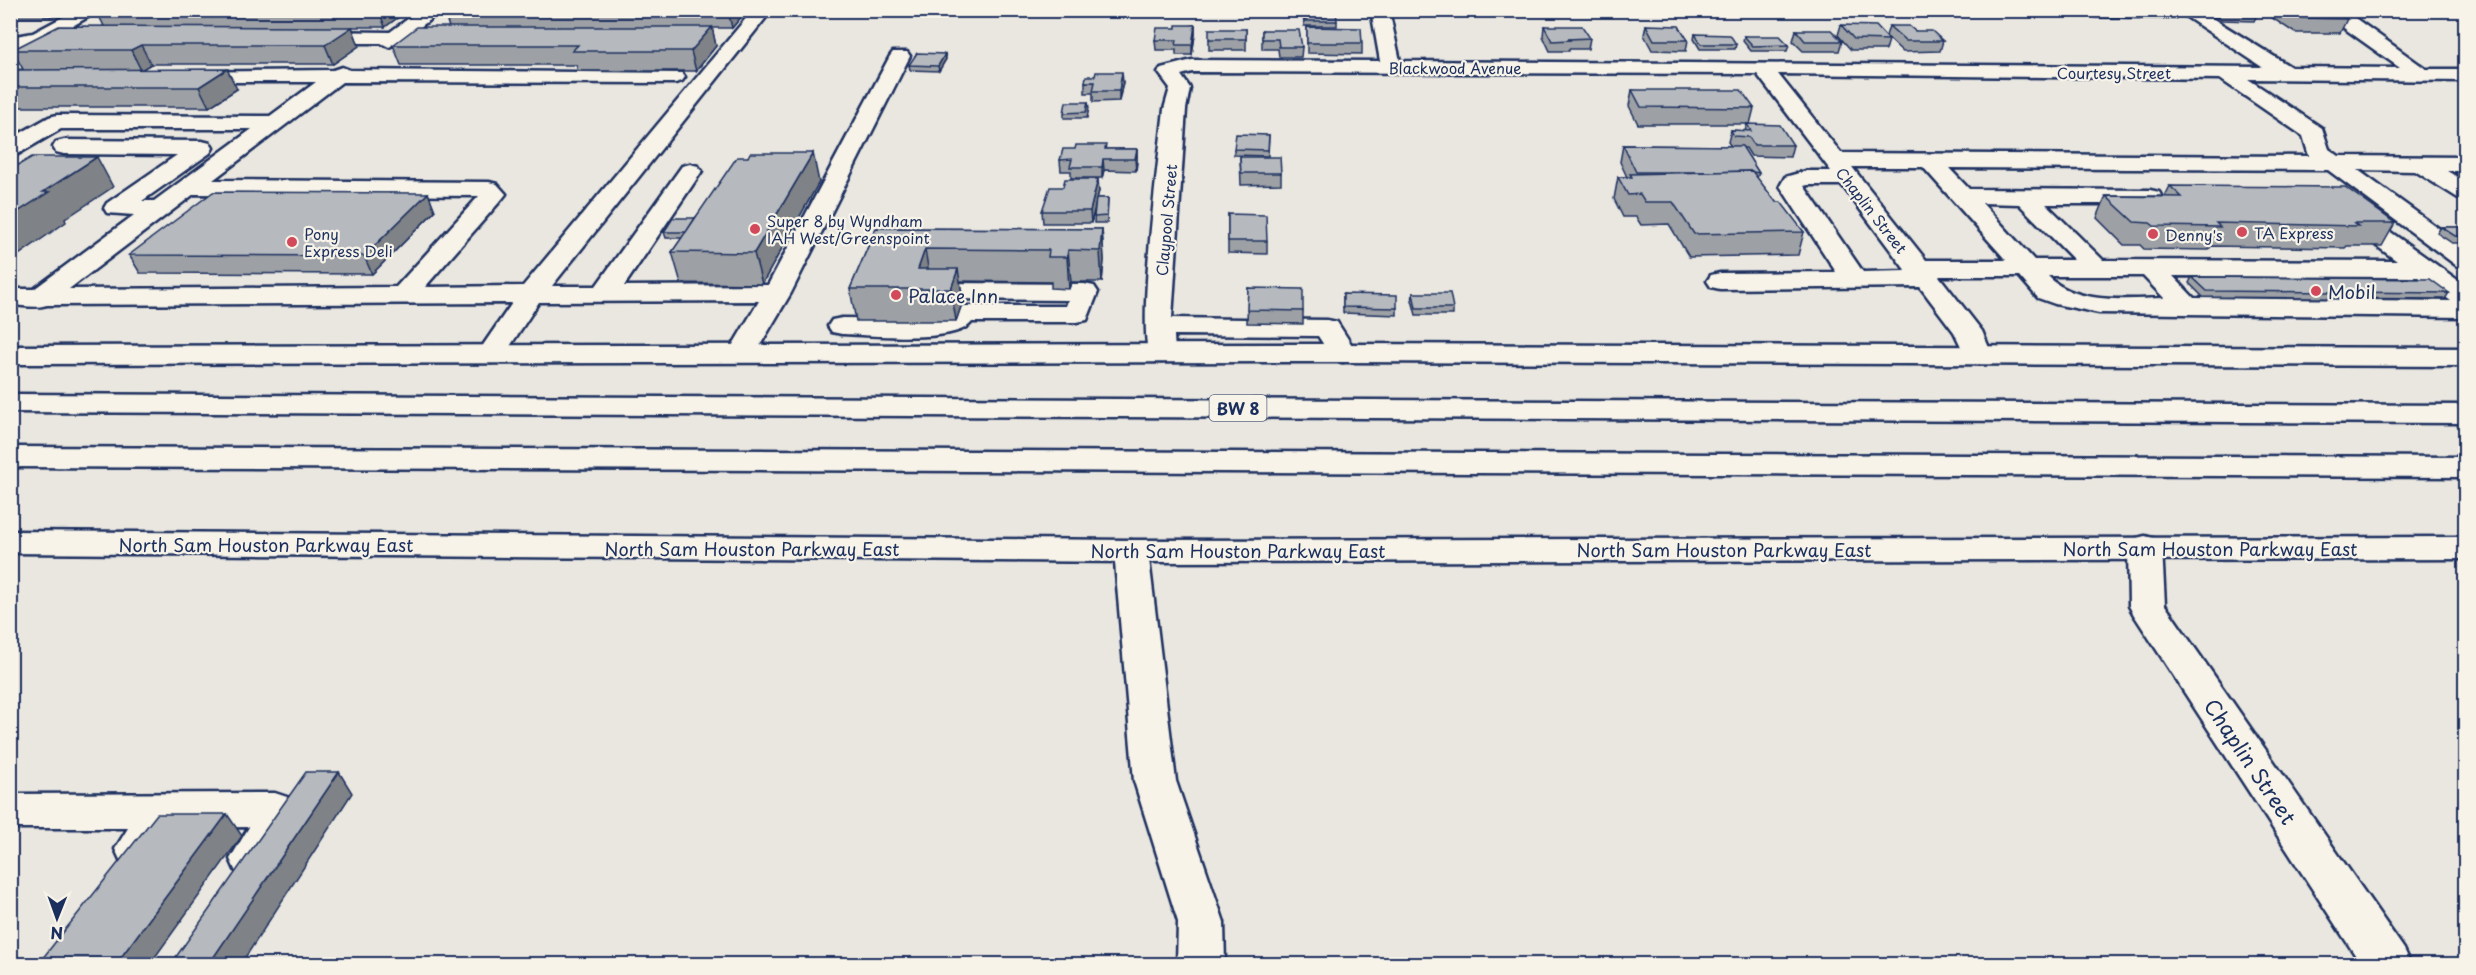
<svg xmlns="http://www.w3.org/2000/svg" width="2476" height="975" font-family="'Playpen Sans',sans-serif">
<rect width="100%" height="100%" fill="#eae7e0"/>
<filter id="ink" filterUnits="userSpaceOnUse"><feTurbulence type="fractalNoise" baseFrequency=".0167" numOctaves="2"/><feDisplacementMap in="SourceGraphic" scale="12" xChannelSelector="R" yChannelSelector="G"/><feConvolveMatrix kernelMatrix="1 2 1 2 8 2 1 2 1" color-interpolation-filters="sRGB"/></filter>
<g filter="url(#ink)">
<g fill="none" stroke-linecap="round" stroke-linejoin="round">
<g stroke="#1b2f5e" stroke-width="5">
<g id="minor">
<polygon points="76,10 100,10 45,42 10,49 10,37 33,33"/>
<polygon points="420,10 442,10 414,32 456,34 459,38 456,42 398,43 389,47 381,43 312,43 305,41 302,37 305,33 312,31 390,32"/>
<path d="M753 10H772L552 286H596L682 166 690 164 698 166 702 171 624 286 768 285 890 56 893 52H907L910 56 791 293 752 359 742 362 732 359 728 353 759 301 539 302 501 360 491 363 481 360 477 354 512 303 47 305C34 309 23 305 10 305V289H34L134 215 107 213 104 208 107 203 177 155 64 154 56 152 53 147 56 142 64 140 202 141 210 143 213 148 210 153 142 201H154L252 129H61L18 154 10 156V139L49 117 57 115 270 116 316 82H186L179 80 176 76 179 72 333 70 342 67 350 70 682 73 685 77 682 81 675 83 342 82 213 180 489 182 497 184 506 194 502 199 425 287 523 286ZM194 194 479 196 396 287 69 289Z"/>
<path d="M1371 10H1389L1400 61 2262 67 2176 10H2199L2291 67 2400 68 2341 26 2331 10H2350L2355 18 2426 69H2466V81L2248 79 2322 128 2329 149 2339 156 2466 157V171H2447L2466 182V200L2458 198 2415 171 2358 170 2466 248V268L2457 266 2328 170 1949 168 1969 189 2150 190 2159 192 2162 197 2159 202 2150 204H2046L2103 260 2397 261 2339 218 2336 213 2339 208 2348 206 2357 208 2466 286V317L2099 313 2055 304 2038 298 2019 276H1939L1982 331 1992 355 1988 361 1978 364 1968 361 1954 332 1920 287 1720 289 1711 287 1707 281 1711 275 1720 273 1836 272 1780 186 1785 177 1806 171H1831L1757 74 1192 72 1181 75 1190 88 1186 109 1172 318 1327 320 1337 322 1357 353 1353 359 1343 362 1333 359 1318 336 1174 335 1175 353 1171 359 1161 362 1151 359C1135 336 1160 149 1164 109L1170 88 1158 72 1161 68 1192 60 1380 61ZM1778 74 2220 79 2303 136 2309 156 1841 153ZM1852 167H1923L2006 260H1926ZM1808 185H1842L1906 271 1863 272 1804 186ZM1982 203 2019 204 2074 260H2034ZM2048 276H2143L2164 298C2128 299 2075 305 2048 276ZM2173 276 2418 277 2451 301 2194 298Z"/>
<path d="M938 283 1084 284 1094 286 1098 292 1087 320 1077 322H972C956 344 869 335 842 334L832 332 828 326 832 320 842 318 937 319 949 315 953 308 963 306H1066L1068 300 948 299 943 307 933 309 923 307 919 301 928 285Z"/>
<polygon points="2145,536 2157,539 2162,547 2165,605 2404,949 2411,964 2361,964 2134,615 2129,606 2128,547 2133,539"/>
<polygon points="1131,540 1143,543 1148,551 1176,781 1224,922 1225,964 1177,964 1178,922 1134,781 1114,551 1119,543"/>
<path d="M275 793 290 798 296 810C292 830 277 880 250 877 246 876 241 873 236 872L230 859 249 827 178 828C160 852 155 873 121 862L115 849 128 828H10V794Z"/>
</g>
</g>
<g stroke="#1b2f5e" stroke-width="5">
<g id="major">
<polygon points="1343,344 2466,348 2466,366 1343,362 10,364 10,346"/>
<polygon points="10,531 1131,540 2466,537 2466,559 1131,562 10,553"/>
</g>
</g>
<g stroke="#1b2f5e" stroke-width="5">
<g id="highway">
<polygon points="10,394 2466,405 2466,423 10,412"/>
<polygon points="10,447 2466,457 2466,477 10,467"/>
</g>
</g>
<use href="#minor" fill="#f7f3e8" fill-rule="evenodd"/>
<use href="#major" fill="#f7f3e8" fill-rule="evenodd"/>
<use href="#highway" fill="#f7f3e8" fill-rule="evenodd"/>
</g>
<g fill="#9da0a4" stroke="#1b2f5e" stroke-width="1.5">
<polygon points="10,10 64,10 51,17 10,17"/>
<polygon points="96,10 408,10 385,27 352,27 359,46 333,64 151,64 142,69 237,89 209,107 10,107 10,70 23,69 12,50 104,26"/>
<polygon points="443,10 747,10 732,28 712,28 716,46 696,71 578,71 576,65 401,65 393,45 449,27"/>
<polygon points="1303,10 1337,21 1337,26 1304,26"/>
<polygon points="1527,10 1561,10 1561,13 1528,13"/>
<polygon points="1819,10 1843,10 1843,12 1820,12"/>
<polygon points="2085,10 2179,10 2176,19 2095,18"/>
<polygon points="2207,10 2259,11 2254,21 2222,20"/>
<polygon points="2260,10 2333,10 2347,19 2340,33 2295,33"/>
<polygon points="1195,25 1195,35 1192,55 1176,55 1176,50 1156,50 1155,40 1176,28"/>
<polygon points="1646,25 1688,40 1686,51 1652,50 1644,35"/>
<polygon points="1841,25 1889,40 1886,50 1851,50 1838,35"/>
<polygon points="1544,26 1590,38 1588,49 1569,49 1569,51 1550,51 1543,36"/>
<polygon points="1889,26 1915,31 1943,41 1940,51 1903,52 1886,36"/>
<polygon points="1307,27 1362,43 1362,54 1307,53"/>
<polygon points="1246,29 1246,50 1209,50 1209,39"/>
<polygon points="1262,30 1302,47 1301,57 1279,57 1278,49 1262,49"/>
<polygon points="1796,30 1842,41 1839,51 1803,51 1793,41"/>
<polygon points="1695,34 1736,44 1735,49 1700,49 1694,39"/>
<polygon points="1744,36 1789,45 1787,51 1751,51 1743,41"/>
<polygon points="945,54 946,59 939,71 910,70 909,65"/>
<polygon points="1085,82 1123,82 1119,101 1093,102 1093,93 1085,93"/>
<polygon points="1632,90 1754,108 1750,124 1638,124 1629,106"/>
<polygon points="1088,102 1089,108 1087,118 1064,118 1064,113"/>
<polygon points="1747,124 1793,145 1790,157 1751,156 1746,148 1743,148 1759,173 1757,178 1776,202 1804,232 1798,255 1689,257 1669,224 1641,225 1636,217 1623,217 1614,199 1618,177 1627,177 1620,162 1623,145 1731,146 1728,142 1731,130 1745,131"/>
<polygon points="1269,135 1268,156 1234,155 1234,149"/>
<polygon points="1106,149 1137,149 1137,160 1136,171 1104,170 1102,178 1071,178 1071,171 1061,171 1060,160"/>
<polygon points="748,157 819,182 762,284 681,283 672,252 682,238 666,238 664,232 695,218"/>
<polygon points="1240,157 1281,173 1281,184 1241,185"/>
<polygon points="2170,186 2395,223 2382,246 2347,246 2345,248 2211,246 2209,250 2144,249 2140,245 2124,245 2097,218 2106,196 2165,196"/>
<polygon points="1099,191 1097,198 1108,198 1107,223 1094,223 1095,208 1091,223 1043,223 1042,211"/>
<polygon points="428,193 435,211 372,274 140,273 129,255"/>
<polygon points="1228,214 1267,241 1267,254 1228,253"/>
<polygon points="2441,227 2466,227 2466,243 2452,243 2437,233"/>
<polygon points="876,228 1102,229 1104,260 1102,282 1071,282 1069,289 1051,288 1051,282 960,281 963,301 956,321 856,321 850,289"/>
<polygon points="2192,277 2449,293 2445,299 2203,297 2189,283"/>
<polygon points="1248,288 1303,311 1303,324 1247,323"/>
<polygon points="1413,293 1453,308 1453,315 1416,315 1412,300"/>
<polygon points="1343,294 1397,308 1397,315 1343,313"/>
</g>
<g fill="#7f8286" stroke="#1b2f5e" stroke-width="1.5">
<polygon points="48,10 64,10 51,17"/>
<polygon points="379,10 408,10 385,27"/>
<polygon points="728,10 747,10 732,28"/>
<polygon points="1195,25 1195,35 1192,55 1192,45"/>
<polygon points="352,27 359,46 333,64 325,45"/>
<polygon points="712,27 716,46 696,71 691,51"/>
<polygon points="141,45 151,64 141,70 131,50"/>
<polygon points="945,54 946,59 939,71 938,66"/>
<polygon points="227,69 237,89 209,107 199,87"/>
<polygon points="1122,72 1123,82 1119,101 1119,91"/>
<polygon points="1137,149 1137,160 1136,171 1135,159"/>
<polygon points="813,153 819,182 762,284 754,253"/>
<polygon points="97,157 113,187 65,219 66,222 10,261 10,217 43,192"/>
<polygon points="1103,159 1104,170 1102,178 1102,167"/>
<polygon points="1098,179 1099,191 1091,223 1090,211"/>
<polygon points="428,193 435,211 372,274 364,256"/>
<polygon points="1102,229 1104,260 1102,282 1100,251"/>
<polygon points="925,249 930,280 918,269"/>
<polygon points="1068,250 1071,282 1069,289 1067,257"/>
<polygon points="958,269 963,301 956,321 951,289"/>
<polygon points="339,772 352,793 241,964 209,964"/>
<polygon points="227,814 242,836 150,964 116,964"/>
</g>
<g fill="#b6babf" stroke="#1b2f5e" stroke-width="1.5">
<polygon points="1303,10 1336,10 1337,21 1305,21"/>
<polygon points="2290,10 2333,10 2347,19 2302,18"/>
<polygon points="1176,25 1195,25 1192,45 1176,45 1177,40 1155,40 1157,28 1176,28"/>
<polygon points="1646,25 1679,26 1688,40 1654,40"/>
<polygon points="1841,25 1876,26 1889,40 1854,39"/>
<polygon points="59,26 352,27 325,45 141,45 131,50 12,50"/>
<polygon points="1544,26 1582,26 1590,38 1569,39 1570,40 1552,41"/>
<polygon points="1889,26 1909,26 1915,31 1932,31 1943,41 1906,41"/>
<polygon points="417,27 712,27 691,51 572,51 578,45 393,45"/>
<polygon points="1307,27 1361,28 1362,43 1307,43"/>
<rect x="1209" y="29" width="37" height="10"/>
<polygon points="1262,30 1299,30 1302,47 1279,47 1278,39 1262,39"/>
<polygon points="1796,30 1831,30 1842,41 1805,41"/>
<polygon points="1695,34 1730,35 1736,44 1701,44"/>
<polygon points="1744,36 1780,36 1789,45 1753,46"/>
<polygon points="917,53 945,54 938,66 909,65"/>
<polygon points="227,69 199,87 10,87 10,70"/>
<polygon points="1096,72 1122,72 1119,91 1093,91 1095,82 1085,82 1086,76 1095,76"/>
<polygon points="1632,90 1741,90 1754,108 1641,107"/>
<polygon points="1066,102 1088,102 1086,112 1064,113"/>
<polygon points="1747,124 1780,125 1793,145 1754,145 1749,137 1734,136 1731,130 1751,131"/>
<polygon points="1236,134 1269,135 1268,150 1234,149"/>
<polygon points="1076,145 1106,145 1105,149 1137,149 1135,159 1103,159 1102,167 1070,167 1072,159 1060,160 1063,149 1075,149"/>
<polygon points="1623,145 1742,146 1759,173 1753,172 1752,171 1706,172 1636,172"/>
<polygon points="750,153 813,153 754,253 672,252 737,157 748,157"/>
<polygon points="32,157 97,157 43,192 49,192 10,217 10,170"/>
<polygon points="1240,157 1280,157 1281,173 1241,173"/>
<polygon points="1752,171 1776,202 1781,202 1804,232 1694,234 1673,202 1645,202 1640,194 1628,195 1618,177 1632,177 1630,174"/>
<polygon points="1065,179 1098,179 1090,211 1042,211 1050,187 1063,187"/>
<polygon points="2170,186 2345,187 2395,223 2354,223 2358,226 2216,223 2220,227 2154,226 2150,223 2134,222 2106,196 2182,197"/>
<polygon points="213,192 428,193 364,256 129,255"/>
<polygon points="1096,198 1108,198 1107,216 1094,217"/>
<polygon points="1228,214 1266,215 1267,241 1228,241"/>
<polygon points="673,218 695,218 686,232 664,232"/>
<polygon points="2441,227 2466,227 2466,236 2455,236"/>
<polygon points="876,228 1102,229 1100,251 1068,250 1067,257 1048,257 1049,250 925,249 918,269 958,269 951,289 850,289"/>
<polygon points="2192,277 2430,279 2449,293 2207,291"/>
<polygon points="1248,288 1303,289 1303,311 1247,310"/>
<polygon points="1413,293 1450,293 1453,308 1416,308"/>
<polygon points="1343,294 1397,295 1397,308 1343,307"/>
<polygon points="306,772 339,772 209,964 171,964"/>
<polygon points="157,814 227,814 116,964 38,964"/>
</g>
</g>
<g fill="#d1495b" stroke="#f7f3e8" stroke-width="2">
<circle cx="755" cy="229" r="6"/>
<circle cx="2242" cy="232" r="6"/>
<circle cx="2153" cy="234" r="6"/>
<circle cx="292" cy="242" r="6"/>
<circle cx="2316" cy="291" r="6"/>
<circle cx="896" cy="295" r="6"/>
</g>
<g text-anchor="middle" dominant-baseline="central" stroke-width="4.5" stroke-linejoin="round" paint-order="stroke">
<g font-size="15" fill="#1b2f5e" stroke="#f7f3e8">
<text x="1455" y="67">Blackwood Avenue</text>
<text x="2114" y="72">Courtesy Street</text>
<text transform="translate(1872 210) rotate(52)">Chaplin Street</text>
<text transform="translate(1166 220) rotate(-85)">Claypool Street</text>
</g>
<g font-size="15" fill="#1b2f5e" stroke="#f7f3e8" text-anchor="start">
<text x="767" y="220">Super 8 by Wyndham<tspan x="767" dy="17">IAH West/Greenspoint</tspan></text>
<text x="2254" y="232">TA Express</text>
<text x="304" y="233">Pony<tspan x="304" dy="17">Express Deli</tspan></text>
<text x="2165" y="234">Denny's</text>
</g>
<rect fill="#f7f3e8" stroke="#5d6a87" stroke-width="1.5" x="1209.5" y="395" width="57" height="26" rx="4.5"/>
<g font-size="16" font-weight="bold" fill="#1b2f5e">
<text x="1238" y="408">BW 8</text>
</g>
<g font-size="18" fill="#1b2f5e" stroke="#f7f3e8" text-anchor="start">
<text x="2328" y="291">Mobil</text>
<text x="908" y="295">Palace Inn</text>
</g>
<g font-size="18" fill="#1b2f5e" stroke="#f7f3e8">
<text x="266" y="544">North Sam Houston Parkway East</text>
<text x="752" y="548">North Sam Houston Parkway East</text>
<text x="2210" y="548">North Sam Houston Parkway East</text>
<text x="1724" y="549">North Sam Houston Parkway East</text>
<text x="1238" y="550">North Sam Houston Parkway East</text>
</g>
<g font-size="21" fill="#1b2f5e" stroke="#f7f3e8">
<text transform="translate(2251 761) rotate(56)">Chaplin Street</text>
</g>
</g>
<rect width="2476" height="975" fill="none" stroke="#f7f3e8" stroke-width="36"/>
<rect x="18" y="18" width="2440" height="939" fill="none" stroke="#1b2f5e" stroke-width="2" filter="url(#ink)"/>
<g transform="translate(57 918) rotate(181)" stroke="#f7f3e8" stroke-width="4.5" paint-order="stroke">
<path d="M0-4.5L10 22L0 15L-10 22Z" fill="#1b2f5e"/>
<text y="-9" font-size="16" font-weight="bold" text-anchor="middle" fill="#1b2f5e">N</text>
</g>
</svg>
